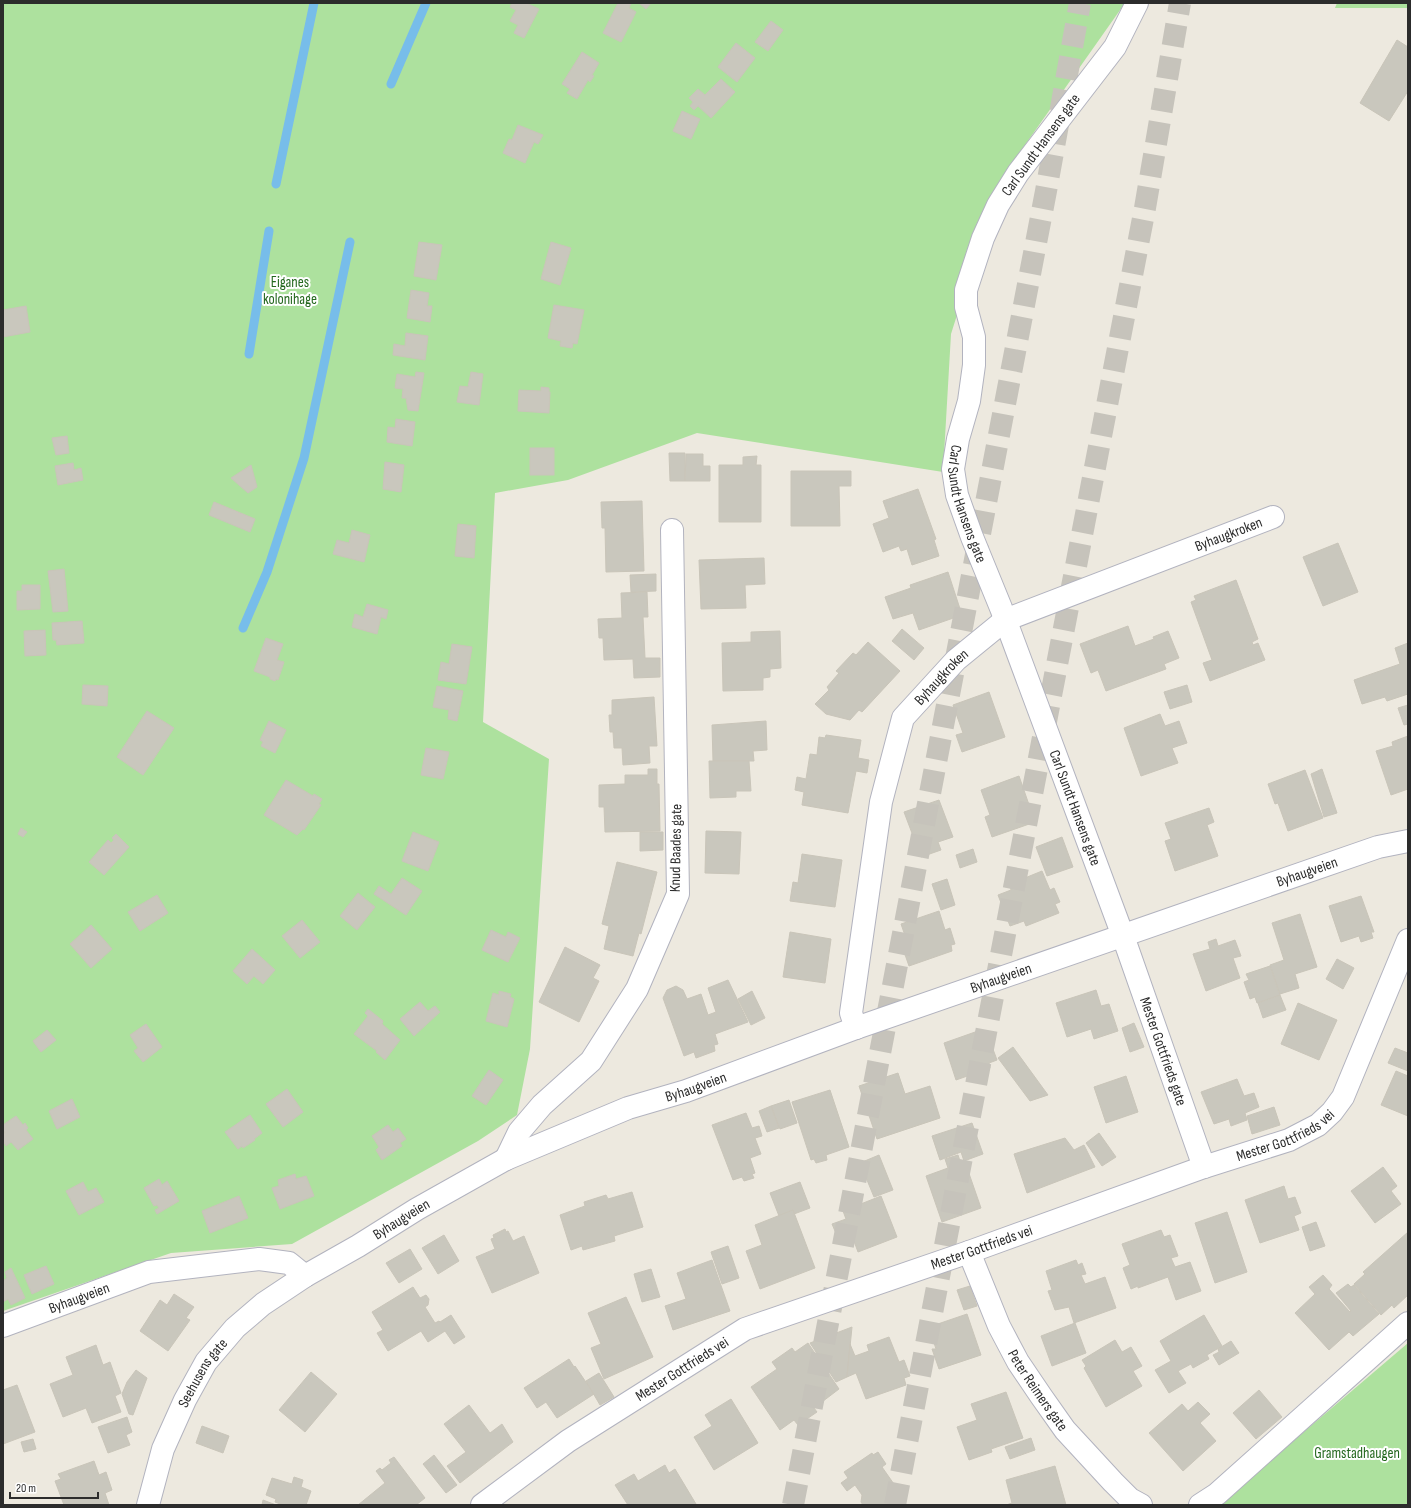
<svg xmlns="http://www.w3.org/2000/svg" width="1411" height="1508" font-family="'Sofia Sans Condensed',sans-serif">
<rect width="100%" height="100%" fill="#ede9df"/>
<g fill="#ade19e">
<polygon points="3,3 1125,3 999,182 951,334 943,472 697,433 568,480 495,493 483,722 549,759 530,1049 517,1115 478,1141 292,1244 171,1253 3,1311"/>
<polygon points="1337,3 1408,3 1408,8 1335,8"/>
<polygon points="1408,1343 1408,1505 1218,1505"/>
</g>
<g fill="none" stroke-linecap="round" stroke-linejoin="round">
<g stroke="#77bdea" stroke-width="9">
<polyline points="391,84 426,3"/>
<polyline points="276,184 314,3"/>
<polyline points="249,354 269,231"/>
<polyline points="243,628 267,572 304,458 350,242"/>
</g>
</g>
<g fill="#c9c7bd" stroke="#c9c5b9">
<polygon points="512,3 526,3 539,9 524,38 514,33 518,25 510,21 516,10 510,7"/>
<polygon points="618,3 631,3 629,8 636,12 621,42 603,33"/>
<polygon points="639,3 651,3 646,9"/>
<polygon points="771,21 783,30 768,51 755,42"/>
<polygon points="1397,40 1408,47 1408,91 1389,121 1360,103"/>
<polygon points="736,43 755,58 737,82 718,67"/>
<polygon points="582,52 599,63 592,75 594,76 590,82 588,80 577,99 567,93 570,89 562,84"/>
<polygon points="721,79 735,92 711,118 698,106 694,110 690,106 693,102 689,98 698,89 705,95"/>
<polygon points="682,111 700,119 691,139 673,131"/>
<polygon points="518,125 543,135 538,144 534,142 525,163 503,153 509,139 512,140"/>
<polygon points="419,242 442,245 436,280 414,276"/>
<polygon points="551,242 571,248 560,285 541,279"/>
<polygon points="411,290 429,293 427,306 432,306 430,322 407,318"/>
<polygon points="554,305 584,310 577,344 573,343 572,348 560,346 561,341 548,338"/>
<polygon points="26,306 30,332 3,337 3,310"/>
<polygon points="406,333 428,336 425,360 393,355 394,344 405,346"/>
<polygon points="416,372 424,373 418,411 408,410 406,398 402,398 403,389 395,388 397,374 415,377"/>
<polygon points="471,372 483,374 479,405 457,402 460,386 468,387"/>
<polygon points="541,387 549,388 549,392 550,392 549,413 518,411 519,390 541,391"/>
<polygon points="396,419 415,422 412,446 387,442 388,427 395,428"/>
<polygon points="67,436 69,453 56,455 52,438"/>
<rect x="530" y="448" width="24" height="27"/>
<polygon points="669,453 685,453 685,481 670,481"/>
<polygon points="686,454 703,454 703,466 710,466 710,481 685,481"/>
<polygon points="757,456 756,465 761,465 761,522 719,522 719,465 743,465 743,457"/>
<polygon points="385,462 404,465 401,492 383,489"/>
<polygon points="73,463 74,470 81,468 83,480 58,485 55,466"/>
<polygon points="251,465 257,487 248,493 231,478"/>
<polygon points="791,471 851,471 851,486 839,486 840,526 791,526"/>
<polygon points="918,489 936,539 934,540 939,556 912,565 907,549 901,551 899,546 883,552 873,524 889,518 883,501"/>
<polygon points="642,501 644,571 606,572 605,528 602,528 601,502"/>
<polygon points="214,502 255,519 250,532 209,515"/>
<polygon points="458,524 476,526 474,558 455,556"/>
<polygon points="352,530 370,535 364,562 333,554 337,540 349,543"/>
<polygon points="1338,543 1358,592 1323,606 1303,557"/>
<polygon points="764,558 765,584 745,585 746,608 701,609 699,560"/>
<polygon points="64,569 68,611 53,612 48,571"/>
<polygon points="948,572 962,615 919,630 913,613 893,619 885,597 911,588 910,585"/>
<polygon points="656,574 656,591 631,592 630,575"/>
<polygon points="1236,580 1258,639 1252,642 1253,645 1258,643 1265,660 1210,681 1203,663 1212,660 1191,602 1196,600 1194,596"/>
<polygon points="22,585 40,585 40,609 17,610 17,591 22,591"/>
<polygon points="647,592 648,617 643,617 645,658 660,658 660,677 634,678 633,659 604,660 603,638 599,638 598,619 622,618 621,593"/>
<polygon points="367,604 388,610 386,619 381,617 377,634 352,627 355,614 363,617"/>
<polygon points="82,621 84,643 57,645 56,640 53,640 52,623"/>
<polygon points="1128,626 1135,646 1154,639 1153,637 1168,631 1179,658 1164,664 1166,669 1106,691 1098,670 1091,673 1080,644"/>
<polygon points="902,629 924,648 914,660 892,641"/>
<polygon points="45,630 46,655 25,656 24,631"/>
<polygon points="780,631 781,668 770,669 770,677 763,678 763,690 723,691 722,643 751,642 751,632"/>
<polygon points="266,638 283,644 277,660 284,662 278,680 276,679 275,681 270,679 270,677 254,671"/>
<polygon points="868,642 900,671 862,712 859,710 850,720 826,714 815,704 829,690 827,687 839,673 836,671 853,653 856,655"/>
<polygon points="1408,643 1408,694 1387,701 1385,697 1362,704 1354,680 1400,664 1395,648"/>
<polygon points="452,644 472,647 466,684 438,680 441,662 449,664"/>
<polygon points="83,685 108,686 107,706 82,704"/>
<polygon points="1187,685 1192,702 1170,709 1164,692"/>
<polygon points="437,686 463,691 457,721 448,719 449,710 433,707"/>
<polygon points="989,692 1005,737 962,752 956,735 963,733 953,705"/>
<polygon points="654,697 657,746 649,746 650,763 623,765 622,748 614,748 613,732 610,732 609,715 612,715 612,700"/>
<polygon points="1408,705 1408,724 1404,725 1398,708"/>
<polygon points="147,711 174,728 143,775 117,757"/>
<polygon points="1160,714 1165,726 1179,721 1187,743 1172,748 1178,763 1141,776 1124,728"/>
<polygon points="269,721 286,730 275,753 261,746 263,742 260,740"/>
<polygon points="766,721 767,750 753,751 754,761 713,761 712,725"/>
<polygon points="826,735 861,740 858,758 869,760 867,773 856,771 848,813 802,805 804,792 795,790 797,777 806,779 810,754 817,755 819,737 825,738"/>
<polygon points="1408,736 1408,789 1391,795 1376,751 1393,746 1392,742"/>
<polygon points="426,748 449,752 443,779 421,775"/>
<polygon points="709,761 749,761 751,791 736,791 736,797 710,798"/>
<polygon points="648,769 657,769 657,784 659,784 660,831 605,832 604,807 599,807 599,785 625,784 625,775 648,775"/>
<polygon points="1322,769 1337,813 1324,817 1311,774"/>
<polygon points="1305,770 1323,818 1288,831 1278,803 1275,804 1268,784"/>
<polygon points="1019,776 1035,822 992,837 985,817 990,815 981,790"/>
<polygon points="286,780 313,796 314,794 322,799 319,804 321,805 304,830 303,829 297,835 264,815"/>
<polygon points="939,800 953,837 938,842 941,850 921,857 904,812"/>
<polygon points="1209,808 1214,822 1207,825 1218,856 1175,871 1165,841 1171,839 1165,823"/>
<polygon points="21,828 27,832 23,837 18,834"/>
<polygon points="706,831 741,832 739,874 705,873"/>
<polygon points="413,832 439,842 428,871 402,861"/>
<polygon points="640,832 663,832 663,850 640,851"/>
<polygon points="116,834 129,847 104,875 89,862 108,840 111,843 114,840 112,838"/>
<polygon points="1062,837 1073,867 1047,876 1036,847"/>
<polygon points="973,849 977,862 960,868 956,855"/>
<polygon points="802,854 842,860 835,907 790,901 793,882 798,883"/>
<polygon points="617,862 657,872 641,934 639,933 633,956 604,949 609,926 602,924"/>
<polygon points="1042,871 1050,890 1054,888 1060,902 1055,904 1059,913 1026,926 1024,921 1010,926 998,895 1011,890 1010,884"/>
<polygon points="402,878 422,891 406,915 374,894 379,886 391,894"/>
<polygon points="947,879 955,905 941,910 932,884"/>
<polygon points="358,893 375,907 357,930 340,916"/>
<polygon points="157,895 168,913 140,931 128,912"/>
<polygon points="1361,896 1374,932 1371,932 1373,938 1361,942 1359,936 1341,942 1329,906"/>
<polygon points="939,911 945,930 950,928 955,944 951,945 952,951 909,966 902,946 908,944 901,924"/>
<polygon points="1300,914 1317,967 1295,974 1299,988 1280,994 1270,965 1284,960 1272,923"/>
<polygon points="302,920 320,942 300,958 282,936"/>
<polygon points="91,925 112,949 91,968 70,944"/>
<polygon points="491,930 506,937 508,932 520,938 508,962 482,950"/>
<polygon points="790,932 831,939 825,983 783,977"/>
<polygon points="1216,939 1218,946 1235,940 1241,956 1233,958 1240,978 1206,991 1193,954 1210,949 1208,942"/>
<polygon points="565,947 600,965 593,978 599,981 579,1022 539,1002"/>
<polygon points="252,949 275,970 263,984 254,976 247,984 233,971"/>
<polygon points="1337,959 1354,968 1343,989 1326,979"/>
<polygon points="1270,966 1280,995 1257,1003 1255,997 1250,999 1244,982 1249,980 1246,974"/>
<polygon points="728,980 748,1022 715,1034 718,1044 714,1045 715,1051 696,1058 694,1052 684,1056 663,998 667,990 676,986 683,990 687,999 701,994 708,1015 716,1012 708,988"/>
<polygon points="1096,990 1101,1006 1109,1004 1118,1031 1094,1039 1091,1029 1067,1037 1056,1003"/>
<polygon points="499,991 511,994 510,997 514,999 507,1027 486,1021 493,993 499,995"/>
<polygon points="752,991 765,1018 751,1025 738,999"/>
<polygon points="1280,995 1286,1010 1263,1018 1258,1003"/>
<polygon points="420,1002 428,1011 435,1006 440,1012 414,1036 400,1019"/>
<polygon points="1298,1003 1337,1020 1319,1060 1281,1044"/>
<polygon points="368,1009 383,1021 382,1024 400,1040 385,1060 376,1052 377,1051 354,1034 368,1016 365,1013"/>
<polygon points="1134,1023 1144,1047 1130,1052 1122,1028"/>
<polygon points="146,1024 162,1047 143,1062 134,1051 138,1048 130,1035"/>
<polygon points="47,1030 56,1040 41,1052 33,1041"/>
<polygon points="978,1031 979,1036 987,1033 997,1060 989,1063 990,1068 956,1080 944,1043"/>
<polygon points="1013,1047 1048,1095 1030,1101 998,1058"/>
<polygon points="1395,1048 1408,1053 1408,1071 1388,1063"/>
<polygon points="489,1070 503,1080 486,1105 472,1096"/>
<polygon points="1396,1071 1408,1076 1408,1116 1381,1105"/>
<polygon points="898,1073 905,1094 930,1086 940,1118 877,1139 859,1086"/>
<polygon points="1126,1076 1138,1112 1106,1123 1094,1087"/>
<polygon points="1237,1079 1244,1096 1254,1093 1259,1107 1245,1113 1247,1120 1231,1126 1229,1119 1214,1124 1201,1092"/>
<polygon points="287,1089 303,1112 283,1127 266,1104"/>
<polygon points="830,1090 849,1147 826,1155 827,1160 816,1163 814,1159 811,1160 792,1102"/>
<polygon points="72,1099 80,1117 57,1129 49,1111"/>
<polygon points="789,1100 797,1123 780,1129 771,1106"/>
<polygon points="771,1106 779,1128 767,1132 759,1111"/>
<polygon points="1274,1107 1280,1125 1252,1134 1247,1116"/>
<polygon points="746,1113 752,1128 759,1126 762,1136 755,1138 761,1154 750,1158 755,1173 752,1174 754,1178 744,1181 742,1177 733,1180 712,1125"/>
<polygon points="250,1115 262,1133 254,1139 255,1140 243,1148 242,1146 238,1149 225,1132"/>
<polygon points="16,1116 23,1125 25,1123 28,1128 26,1130 33,1139 18,1150 11,1142 6,1146 3,1141 3,1135 5,1133 3,1130 3,1125"/>
<polygon points="972,1123 983,1154 964,1161 961,1152 940,1160 932,1136"/>
<polygon points="388,1125 393,1132 398,1128 406,1139 400,1143 402,1146 382,1160 376,1150 379,1147 372,1136"/>
<polygon points="1099,1133 1116,1157 1102,1166 1086,1143"/>
<polygon points="1065,1138 1074,1150 1084,1145 1095,1167 1027,1193 1014,1154"/>
<polygon points="879,1155 893,1190 874,1197 860,1163"/>
<polygon points="958,1155 961,1164 965,1162 981,1208 942,1222 926,1176 948,1168 945,1159"/>
<polygon points="1383,1167 1397,1186 1391,1191 1401,1204 1375,1223 1351,1191"/>
<polygon points="295,1174 296,1179 306,1176 314,1196 280,1209 272,1188 279,1186 278,1180"/>
<polygon points="159,1179 162,1185 167,1181 179,1201 157,1214 155,1210 159,1208 157,1205 154,1206 144,1188"/>
<polygon points="83,1182 88,1192 96,1188 104,1202 79,1215 66,1191"/>
<polygon points="800,1182 810,1208 794,1214 793,1210 779,1216 770,1193"/>
<polygon points="1284,1186 1288,1199 1295,1197 1301,1213 1294,1216 1299,1230 1260,1243 1245,1200"/>
<polygon points="632,1192 643,1227 614,1236 615,1241 583,1250 582,1246 571,1250 560,1215 585,1206 584,1202 606,1195 608,1199"/>
<polygon points="239,1196 248,1218 210,1233 202,1211"/>
<polygon points="881,1196 897,1237 858,1252 851,1233 838,1238 832,1224 846,1219 843,1211"/>
<polygon points="793,1210 815,1268 760,1289 746,1251 762,1245 755,1225"/>
<polygon points="1227,1212 1247,1272 1215,1283 1195,1223"/>
<polygon points="1316,1222 1325,1246 1310,1251 1302,1227"/>
<polygon points="505,1229 506,1232 508,1231 513,1241 524,1236 539,1273 492,1293 476,1257 495,1249 491,1239 494,1238 493,1235"/>
<polygon points="1161,1230 1164,1237 1170,1235 1178,1256 1171,1258 1175,1267 1190,1262 1201,1291 1176,1300 1168,1277 1138,1288 1138,1286 1131,1289 1123,1268 1130,1265 1122,1244"/>
<polygon points="1408,1232 1408,1295 1394,1308 1392,1305 1381,1315 1354,1284 1365,1274 1363,1272"/>
<polygon points="444,1235 459,1261 438,1274 422,1248"/>
<polygon points="728,1246 739,1278 722,1284 711,1252"/>
<polygon points="410,1249 422,1269 399,1283 386,1263"/>
<polygon points="712,1260 730,1311 673,1330 665,1306 686,1299 677,1273"/>
<polygon points="1076,1260 1078,1265 1082,1263 1086,1274 1081,1275 1085,1284 1105,1277 1116,1308 1074,1323 1069,1307 1055,1310 1048,1291 1052,1290 1046,1271"/>
<polygon points="46,1266 54,1284 32,1294 24,1275"/>
<polygon points="11,1268 25,1298 11,1305 8,1299 3,1302 3,1281 7,1278 5,1272"/>
<polygon points="651,1269 660,1297 642,1302 634,1274"/>
<polygon points="1323,1275 1332,1285 1329,1289 1350,1312 1351,1311 1336,1293 1348,1284 1351,1287 1354,1285 1379,1314 1353,1336 1349,1332 1329,1350 1295,1313 1315,1294 1309,1287"/>
<polygon points="970,1286 977,1306 964,1310 957,1290"/>
<polygon points="413,1287 420,1298 426,1295 429,1299 428,1305 425,1307 435,1323 439,1321 440,1322 451,1315 465,1337 454,1344 445,1331 428,1342 421,1331 388,1351 377,1333 383,1330 372,1312"/>
<polygon points="174,1294 194,1307 186,1318 190,1320 168,1351 140,1331 160,1300 167,1305"/>
<polygon points="626,1297 653,1357 604,1379 591,1348 601,1344 588,1313"/>
<polygon points="967,1314 981,1355 939,1369 932,1349 936,1349 929,1327"/>
<polygon points="1204,1315 1222,1346 1207,1355 1209,1359 1193,1368 1191,1364 1178,1371 1186,1383 1169,1393 1155,1370 1171,1361 1160,1341"/>
<polygon points="1075,1323 1086,1353 1052,1366 1041,1336"/>
<polygon points="852,1327 847,1377 836,1382 810,1343"/>
<polygon points="889,1337 899,1362 904,1360 910,1376 904,1378 906,1385 866,1399 856,1373 847,1377 850,1344 855,1356 869,1351 867,1345"/>
<polygon points="1115,1340 1122,1352 1131,1347 1142,1366 1133,1371 1142,1386 1106,1407 1084,1368 1086,1366 1082,1360"/>
<polygon points="1231,1341 1239,1353 1219,1365 1213,1355 1219,1352 1218,1349"/>
<polygon points="808,1343 839,1389 814,1408 817,1412 798,1425 794,1420 780,1430 751,1387 777,1369 772,1362 792,1348 795,1352"/>
<polygon points="96,1345 103,1365 110,1362 121,1393 115,1396 121,1412 92,1423 86,1408 63,1417 50,1384 73,1375 66,1357"/>
<polygon points="569,1359 574,1367 575,1366 594,1394 557,1418 546,1402 537,1408 524,1388"/>
<polygon points="136,1370 147,1378 133,1415 129,1414 122,1394 127,1382"/>
<polygon points="311,1372 337,1394 305,1432 279,1410"/>
<polygon points="599,1373 614,1397 600,1405 586,1381"/>
<polygon points="17,1385 35,1432 3,1444 3,1390"/>
<polygon points="1259,1390 1282,1417 1256,1439 1233,1413"/>
<polygon points="1006,1392 1023,1438 991,1449 992,1452 969,1460 957,1427 977,1420 971,1404"/>
<polygon points="731,1399 758,1443 714,1470 694,1437 712,1426 705,1415"/>
<polygon points="1198,1402 1210,1414 1200,1423 1216,1441 1183,1471 1149,1433 1182,1404 1188,1411"/>
<polygon points="469,1405 490,1433 502,1424 513,1442 460,1483 447,1466 466,1452 444,1424"/>
<polygon points="127,1417 132,1432 126,1435 130,1445 108,1453 98,1427"/>
<polygon points="202,1426 229,1436 223,1453 196,1443"/>
<polygon points="1031,1438 1035,1450 1010,1459 1005,1447"/>
<polygon points="33,1439 36,1449 24,1452 21,1442"/>
<polygon points="878,1452 886,1464 882,1467 896,1487 894,1488 903,1500 901,1502 903,1505 863,1505 861,1502 862,1495 855,1485 847,1491 841,1483 848,1478 844,1472 872,1453 873,1455"/>
<polygon points="434,1455 457,1485 446,1493 423,1464"/>
<polygon points="394,1457 425,1498 416,1505 358,1505 385,1483 376,1471 380,1468 382,1470 391,1463 389,1460"/>
<polygon points="94,1461 99,1475 106,1472 112,1490 105,1493 109,1505 64,1505 55,1481 61,1479 58,1474"/>
<polygon points="665,1465 669,1473 675,1469 696,1504 694,1505 628,1505 615,1485 634,1474 638,1481"/>
<polygon points="1055,1466 1066,1505 1006,1505 1012,1503 1006,1480"/>
<polygon points="294,1477 303,1480 301,1487 311,1491 306,1505 283,1505 275,1502 276,1499 266,1495 272,1478 292,1484"/>
<polygon points="263,1500 276,1505 262,1505"/>
</g>
<g fill="none" stroke-linecap="round" stroke-linejoin="round">
<g stroke="#c6c3bb" stroke-width="22" stroke-dasharray="22 11" stroke-linecap="butt">
<polyline points="793,1505 1046,191 1080,3"/>
<polyline points="895,1505 1145,208 1180,3"/>
</g>
<g stroke="#b2b3bf" stroke-width="24">
<g id="minor">
<path id="s1" d="M1137 3 1115 47 1018 173 998 205 983 238 966 290V307L974 337V365L969 401 958 439 953 469 957 495 972 537 1001 608 1123 936 1204 1167"/>
<path id="s2" d="M856 1028 851 1013 881 802 903 718 956 660 1005 620 1273 517"/>
<polyline points="506,1159 519,1132 542,1105 591,1061 637,989 678,894 672,530"/>
<path id="s3" d="M969 1252 999 1326 1018 1362 1041 1396 1065 1430 1113 1482 1130 1499 1141 1505"/>
<path id="s4" d="M3 1326 149 1272 259 1259 289 1263 305 1276"/>
<path id="s5" d="M148 1505 163 1449 185 1400 206 1362 235 1328 263 1304 305 1276 358 1246 417 1209 506 1159 628 1108 686 1091 856 1028 1378 847 1408 841"/>
<path id="s6" d="M482 1505 568 1441 745 1329 969 1252 1204 1167 1289 1140 1318 1125 1332 1112 1343 1097 1408 940"/>
<polyline points="1200,1505 1217,1494 1408,1323"/>
</g>
</g>
<use href="#minor" stroke="#fff" stroke-width="22"/>
</g>
<g text-anchor="middle" dominant-baseline="central" stroke-width="4" stroke-linejoin="round" paint-order="stroke">
<g font-size="15" fill="#2c2c2c" stroke="#fff">
<text transform="translate(1041 145) rotate(-54)">Carl Sundt Hansens gate</text>
<text stroke="none"><textPath href="#s1" startOffset="556">Carl Sundt Hansens gate</textPath></text>
<text stroke="none"><textPath href="#s2" startOffset="697">Byhaugkroken</textPath></text>
<text stroke="none"><textPath href="#s2" startOffset="372">Byhaugkroken</textPath></text>
<text stroke="none"><textPath href="#s1" startOffset="880">Carl Sundt Hansens gate</textPath></text>
<text transform="translate(676 848) rotate(-89)">Knud Baades gate</text>
<text stroke="none"><textPath href="#s5" startOffset="1371">Byhaugveien</textPath></text>
<text stroke="none"><textPath href="#s5" startOffset="1047">Byhaugveien</textPath></text>
<text stroke="none"><textPath href="#s1" startOffset="1139">Mester Gottfrieds gate</textPath></text>
<text stroke="none"><textPath href="#s5" startOffset="723">Byhaugveien</textPath></text>
<text stroke="none"><textPath href="#s6" startOffset="891">Mester Gottfrieds vei</textPath></text>
<text stroke="none"><textPath href="#s5" startOffset="399">Byhaugveien</textPath></text>
<text stroke="none"><textPath href="#s6" startOffset="567">Mester Gottfrieds vei</textPath></text>
<text stroke="none"><textPath href="#s4" startOffset="81">Byhaugveien</textPath></text>
<text stroke="none"><textPath href="#s6" startOffset="242">Mester Gottfrieds vei</textPath></text>
<text stroke="none"><textPath href="#s5" startOffset="144">Seehusens gate</textPath></text>
<text stroke="none"><textPath href="#s3" startOffset="155">Peter Reimers gate</textPath></text>
</g>
<g font-size="15" fill="#24681e" stroke="#fff">
<text x="290" y="282">Eiganes<tspan x="290" dy="17">kolonihage</tspan></text>
<text x="1357" y="1453">Gramstadhaugen</text>
</g>
</g>
<rect width="1411" height="1508" fill="none" stroke="#2c2c2c" stroke-width="8"/>
<path d="M10 1492v6h88v-6" fill="none" stroke="#2c2c2c" stroke-width="2"/>
<text x="16" y="1492" font-size="12" fill="#2c2c2c" stroke="#ffffff" stroke-width="3" paint-order="stroke">20 m</text>
</svg>
